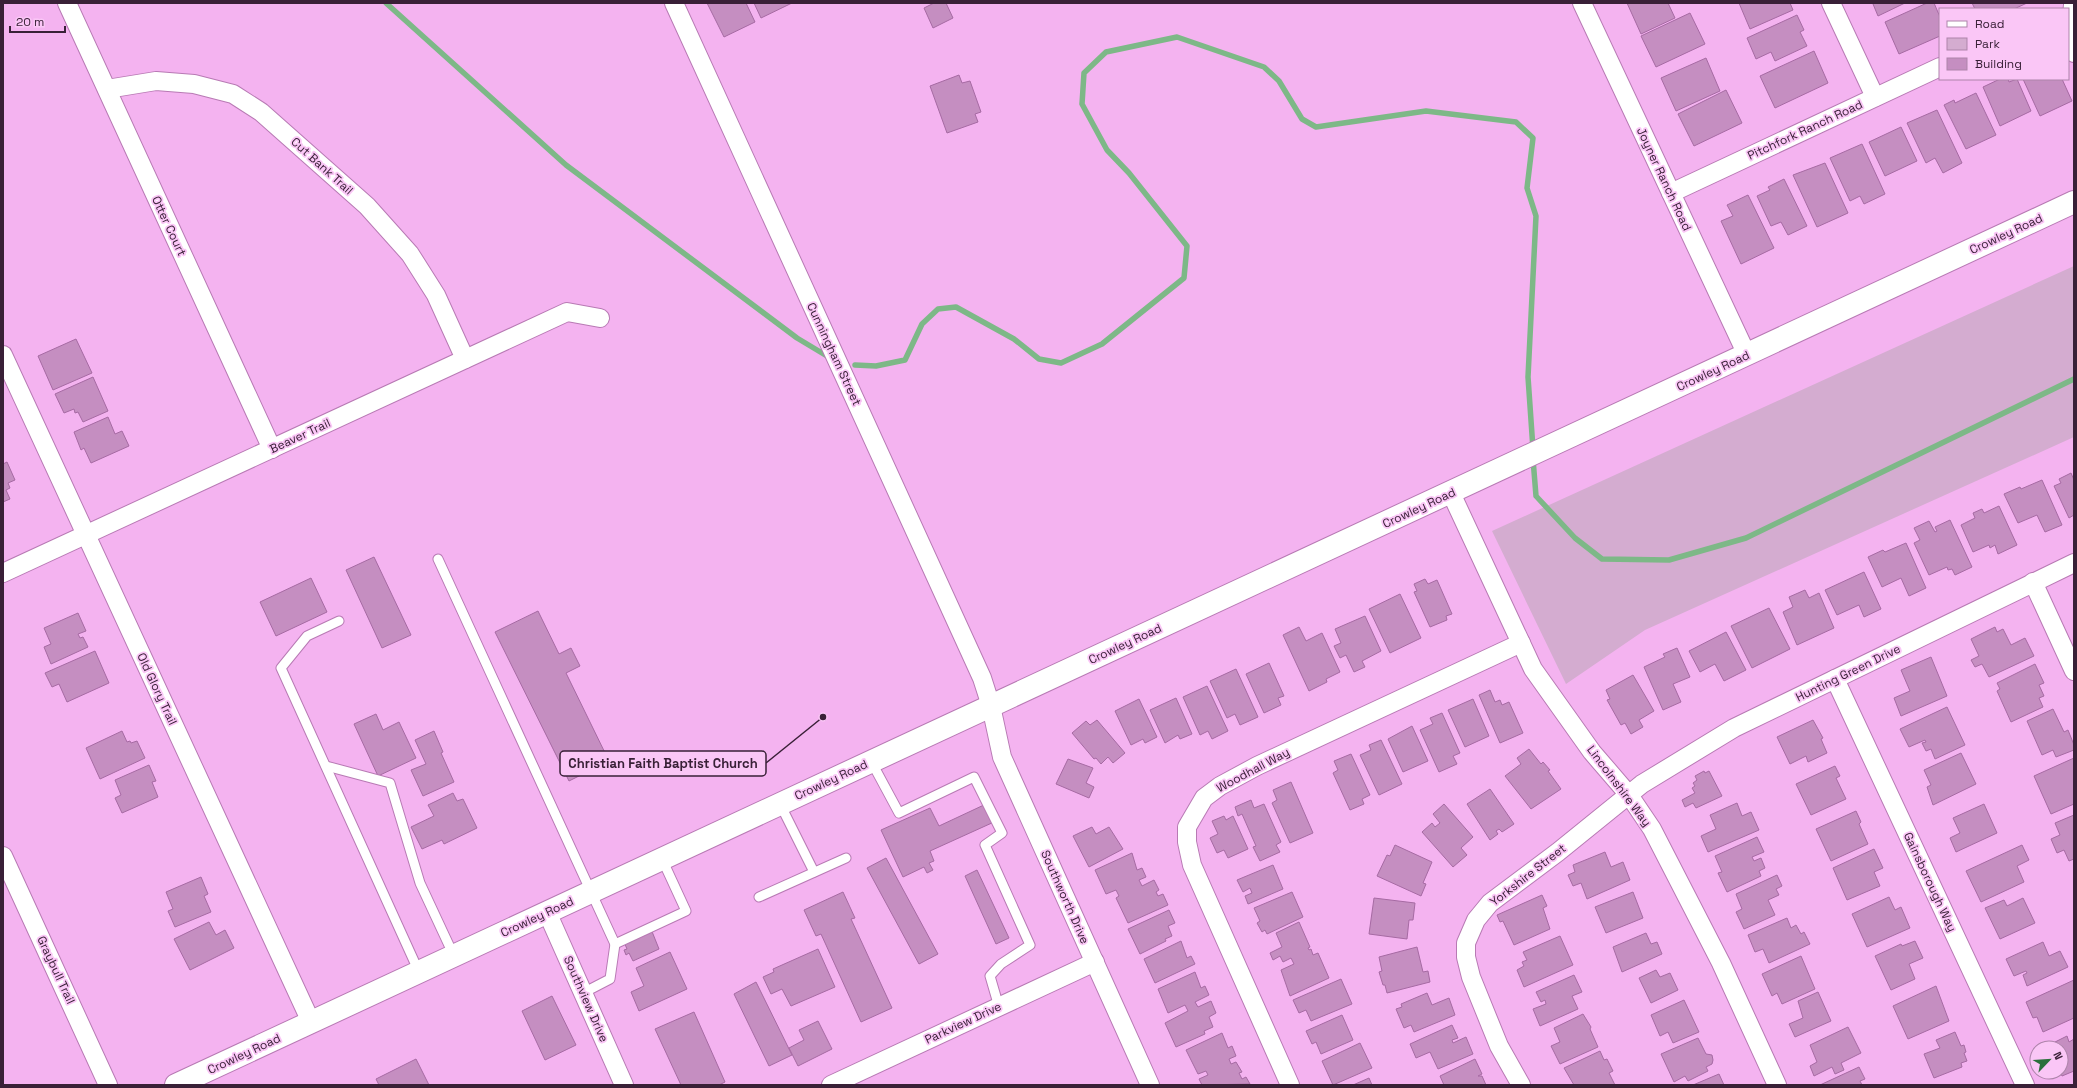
<svg xmlns="http://www.w3.org/2000/svg" width="2077" height="1088" font-family="'Space Grotesk',sans-serif">
<rect width="100%" height="100%" fill="#f4b3f0"/>
<polygon fill="#d4acd0" points="2074,266 2074,437 1645,630 1566,684 1492,531"/>
<g fill="none" stroke-linecap="round" stroke-linejoin="round">
<g stroke="#7db887" stroke-width="5.5">
<polyline points="386,3 566,165 797,338 827,356"/>
<polyline points="855,365 876,366 905,360 922,324 938,309 956,307 1014,339 1039,359 1061,363 1102,344 1184,278 1187,246 1129,173 1107,150 1082,104 1084,73 1106,52 1177,37 1264,67 1279,81 1302,119 1316,127 1426,111 1516,122 1533,138 1527,188 1536,216 1528,377 1533,449"/>
<polyline points="1533,459 1536,496 1575,538 1602,559 1669,560 1746,538 2074,379"/>
</g>
</g>
<g fill="#c58ec1" stroke="#a66aa3">
<polygon points="707,3 746,3 755,22 724,37"/>
<polygon points="754,3 792,3 761,18"/>
<polygon points="934,3 946,3 953,18 933,28 924,8"/>
<polygon points="1627,3 1668,3 1675,18 1641,34"/>
<polygon points="1739,3 1790,3 1793,10 1750,29"/>
<polygon points="1875,3 1905,3 1878,16 1873,4"/>
<polygon points="1927,3 1934,3 1940,17 1940,36 1899,54 1885,22"/>
<polygon points="1972,3 2027,3 2014,9 1975,9"/>
<polygon points="1690,13 1705,44 1656,67 1641,36"/>
<polygon points="1797,15 1804,30 1800,32 1807,46 1775,61 1771,52 1756,59 1747,38"/>
<polygon points="1814,51 1828,83 1775,108 1760,76"/>
<polygon points="1706,58 1720,91 1676,111 1661,78"/>
<polygon points="959,75 962,83 970,81 981,112 975,114 978,122 947,133 930,86"/>
<polygon points="2000,79 2008,79 2009,82 2017,79 2031,111 2000,126 1983,87"/>
<polygon points="2023,79 2062,79 2072,101 2040,116"/>
<polygon points="1726,90 1742,123 1694,146 1678,114"/>
<polygon points="1976,93 1996,135 1966,149 1944,105 1954,100 1955,103"/>
<polygon points="1937,110 1962,163 1943,173 1935,158 1926,163 1907,123"/>
<polygon points="1901,127 1917,161 1885,176 1869,142"/>
<polygon points="1862,144 1885,194 1864,204 1860,196 1850,201 1830,158"/>
<polygon points="1825,163 1848,213 1817,227 1793,175"/>
<polygon points="1784,179 1807,226 1788,235 1781,222 1771,226 1757,196 1770,190 1768,187"/>
<polygon points="1748,195 1774,248 1741,264 1721,221 1733,216 1727,205"/>
<polygon points="76,339 92,373 53,390 38,356"/>
<polygon points="93,377 108,411 83,422 78,412 75,413 74,409 64,413 55,394"/>
<polygon points="108,417 115,434 122,431 129,446 91,463 84,448 81,450 74,432"/>
<polygon points="7,462 15,480 8,483 10,488 6,490 10,499 3,502 3,464"/>
<polygon points="2071,473 2074,480 2074,515 2069,518 2054,486 2061,483 2059,479"/>
<polygon points="2042,480 2062,525 2045,532 2037,515 2018,523 2004,494 2020,487 2021,489"/>
<polygon points="1999,506 2017,545 1998,554 1995,545 1990,548 1989,545 1973,552 1961,525 1975,518 1973,513 1982,509 1984,513"/>
<polygon points="1950,520 1972,567 1955,575 1952,569 1948,570 1947,567 1929,575 1914,543 1920,540 1914,528 1929,521 1935,532 1937,531 1935,527"/>
<polygon points="1906,543 1926,588 1909,596 1901,578 1882,587 1868,557 1883,550 1885,552"/>
<polygon points="374,557 411,635 382,648 346,570"/>
<polygon points="1864,572 1881,609 1864,617 1859,605 1837,615 1825,590"/>
<polygon points="311,578 327,612 276,636 260,602"/>
<polygon points="1425,579 1428,584 1437,580 1452,614 1446,616 1447,620 1430,627 1414,592 1417,591 1414,584"/>
<polygon points="1805,590 1809,598 1819,593 1834,628 1797,645 1783,612 1793,607 1789,597"/>
<polygon points="1400,594 1421,638 1390,653 1369,609"/>
<polygon points="1769,608 1790,649 1752,668 1731,626"/>
<polygon points="538,611 559,654 571,648 580,666 566,673 609,761 569,781 495,632"/>
<polygon points="78,613 86,631 78,634 80,638 83,637 88,647 51,664 44,647 51,644 44,628"/>
<polygon points="1365,616 1381,651 1362,661 1365,667 1354,672 1346,655 1340,658 1334,646 1341,643 1335,629"/>
<polygon points="1299,627 1306,641 1322,633 1340,672 1326,679 1327,682 1309,691 1283,635"/>
<polygon points="1995,627 1997,632 2003,629 2011,645 2025,638 2034,656 1989,677 1982,664 1975,667 1971,660 1979,656 1971,639"/>
<polygon points="1726,632 1746,670 1724,681 1715,664 1700,672 1689,651"/>
<polygon points="1677,648 1690,677 1673,684 1681,702 1663,710 1644,667 1665,657 1663,654"/>
<polygon points="95,651 109,683 67,702 59,684 52,687 45,673"/>
<polygon points="1931,657 1947,696 1901,716 1894,698 1910,691 1901,670"/>
<polygon points="1269,663 1284,696 1278,698 1281,705 1264,713 1246,674"/>
<polygon points="2035,664 2044,683 2039,685 2044,696 2039,698 2043,707 2011,722 1997,691 2000,689 1997,683"/>
<polygon points="1236,669 1258,717 1240,725 1235,714 1227,718 1210,681"/>
<polygon points="1633,675 1654,711 1639,720 1643,727 1631,734 1625,723 1621,725 1607,700 1610,699 1606,690"/>
<polygon points="1207,686 1228,731 1212,739 1208,731 1200,735 1183,697"/>
<polygon points="1490,690 1495,702 1500,700 1502,705 1509,702 1523,733 1500,743 1479,695"/>
<polygon points="1176,698 1192,734 1180,739 1178,735 1165,743 1150,710"/>
<polygon points="1139,699 1157,737 1145,743 1143,739 1131,745 1115,711"/>
<polygon points="1473,699 1489,736 1465,747 1448,710"/>
<polygon points="1947,707 1965,745 1935,759 1931,749 1926,751 1922,743 1926,742 1925,740 1909,747 1900,729"/>
<polygon points="2053,709 2064,732 2068,730 2074,745 2074,750 2056,757 2053,750 2042,755 2027,721"/>
<polygon points="1442,713 1460,753 1453,756 1457,764 1439,772 1420,730 1433,724 1430,718"/>
<polygon points="376,714 383,730 399,722 416,758 378,776 354,724"/>
<polygon points="1097,720 1125,753 1113,763 1108,757 1101,764 1096,758 1094,759 1072,733 1086,721 1090,725"/>
<polygon points="1813,720 1823,738 1821,739 1827,753 1808,762 1806,756 1790,764 1777,737"/>
<polygon points="1412,726 1428,761 1403,772 1388,739"/>
<polygon points="122,731 127,742 130,741 131,743 137,741 145,758 100,779 86,748"/>
<polygon points="434,731 443,752 441,753 454,782 423,796 411,770 426,764 415,740"/>
<polygon points="1381,740 1402,784 1379,795 1360,755 1371,750 1369,745"/>
<polygon points="1529,749 1541,764 1543,762 1550,770 1548,771 1561,789 1531,809 1505,776 1521,764 1517,758"/>
<polygon points="1961,753 1976,784 1933,805 1927,787 1931,785 1924,770"/>
<polygon points="1351,754 1370,795 1362,799 1364,804 1350,810 1333,773 1338,770 1334,761"/>
<polygon points="2074,758 2074,804 2051,814 2034,776"/>
<polygon points="1068,759 1093,768 1086,783 1094,787 1089,798 1056,784"/>
<polygon points="149,765 156,781 152,782 158,797 122,813 115,798 121,795 115,780"/>
<polygon points="1835,766 1840,776 1836,778 1846,799 1811,815 1796,784"/>
<polygon points="1704,771 1705,773 1709,771 1722,796 1696,808 1693,803 1685,807 1682,800 1695,793 1692,788 1695,786 1693,783 1697,780 1695,776"/>
<polygon points="1291,782 1313,833 1290,843 1272,803 1277,800 1273,790"/>
<polygon points="1490,789 1514,824 1502,832 1499,829 1496,831 1498,834 1490,840 1467,804"/>
<polygon points="453,793 457,801 463,799 477,828 444,844 442,840 422,849 411,827 434,816 428,805"/>
<polygon points="1251,800 1254,808 1264,804 1281,842 1276,845 1280,852 1260,861 1253,847 1256,846 1242,814 1238,816 1235,807"/>
<polygon points="1737,803 1742,816 1751,812 1759,830 1708,852 1701,836 1716,829 1710,815"/>
<polygon points="986,804 994,822 930,851 934,861 929,863 933,870 927,873 924,867 903,877 881,830 930,808 939,826"/>
<polygon points="1444,804 1473,837 1461,848 1467,855 1453,867 1422,832 1432,823 1435,827 1440,823 1433,814"/>
<polygon points="1984,804 1997,833 1956,852 1950,838 1960,833 1953,818"/>
<polygon points="1856,811 1861,822 1859,824 1868,844 1831,861 1816,829"/>
<polygon points="2074,815 2074,859 2069,861 2064,850 2057,853 2051,839 2060,835 2055,823"/>
<polygon points="1224,816 1226,820 1233,816 1248,849 1228,858 1224,850 1217,853 1210,838 1218,834 1212,821"/>
<polygon points="1092,827 1096,834 1109,827 1123,849 1089,867 1073,836"/>
<polygon points="1757,837 1764,852 1752,857 1754,861 1761,858 1765,868 1759,871 1761,876 1727,892 1718,873 1722,872 1715,856"/>
<polygon points="1395,845 1432,862 1423,883 1426,884 1421,896 1377,876 1387,855 1390,856"/>
<polygon points="2022,845 2029,860 2017,866 2024,882 1981,902 1966,871"/>
<polygon points="1874,849 1883,868 1874,872 1880,886 1847,900 1833,868"/>
<polygon points="1605,852 1611,867 1623,862 1630,880 1587,899 1581,883 1573,886 1568,875 1575,872 1573,865"/>
<polygon points="1132,853 1137,870 1142,868 1146,877 1139,880 1142,886 1154,880 1159,890 1156,892 1158,896 1163,894 1168,905 1128,923 1116,898 1119,896 1116,890 1106,894 1095,870"/>
<polygon points="886,858 938,954 919,964 867,868"/>
<polygon points="1273,865 1283,889 1248,904 1245,896 1252,893 1250,888 1243,892 1237,880"/>
<polygon points="977,870 1009,938 996,944 965,876"/>
<polygon points="1777,875 1782,886 1776,889 1779,895 1768,900 1775,915 1744,929 1736,912 1742,909 1736,894"/>
<polygon points="201,877 208,894 204,896 211,912 175,927 168,911 173,909 166,892"/>
<polygon points="843,892 855,918 851,919 892,1008 861,1022 821,934 816,936 804,910"/>
<polygon points="1292,892 1303,917 1267,934 1265,930 1262,932 1257,923 1260,921 1254,908"/>
<polygon points="1633,892 1643,918 1606,933 1595,907"/>
<polygon points="1542,895 1547,906 1543,908 1550,929 1514,945 1503,921 1500,922 1497,915"/>
<polygon points="1889,897 1895,910 1901,907 1910,928 1867,947 1852,914"/>
<polygon points="1374,898 1415,903 1413,920 1409,920 1407,939 1369,934"/>
<polygon points="2023,898 2035,923 2000,939 1985,908 2004,900 2007,906"/>
<polygon points="1169,910 1175,923 1168,926 1172,936 1165,939 1166,941 1140,954 1128,929"/>
<polygon points="1787,918 1791,928 1796,925 1801,934 1804,932 1810,944 1769,963 1763,949 1755,952 1748,935"/>
<polygon points="209,922 216,935 225,930 234,948 190,970 174,939"/>
<polygon points="1299,922 1310,947 1308,948 1309,950 1311,949 1313,955 1318,953 1329,978 1290,996 1281,970 1294,964 1291,958 1283,962 1280,956 1273,960 1270,953 1282,947 1276,933"/>
<polygon points="651,929 659,949 633,961 629,953 626,955 624,950 627,949 624,942"/>
<polygon points="1646,933 1651,944 1657,942 1662,954 1622,972 1613,947"/>
<polygon points="1560,936 1573,965 1524,987 1517,970 1524,966 1522,962 1527,960 1523,952"/>
<polygon points="1181,941 1187,958 1191,956 1195,964 1155,983 1144,959"/>
<polygon points="1915,941 1923,958 1909,964 1915,979 1891,990 1875,956 1901,944 1902,946"/>
<polygon points="2043,942 2049,956 2060,951 2068,967 2027,986 2023,975 2027,973 2026,971 2014,976 2006,959"/>
<polygon points="1417,947 1423,972 1428,971 1430,982 1387,993 1385,985 1383,985 1379,972 1382,971 1379,957"/>
<polygon points="818,949 835,987 791,1006 782,989 771,994 763,977 774,972 773,969"/>
<polygon points="670,952 687,989 639,1011 631,992 644,986 636,968"/>
<polygon points="1801,956 1815,989 1782,1004 1777,993 1772,996 1762,974"/>
<polygon points="1656,970 1660,977 1670,973 1678,990 1651,1003 1639,978"/>
<polygon points="1195,972 1201,988 1205,986 1209,995 1195,1002 1198,1007 1211,1001 1216,1013 1209,1017 1213,1027 1204,1031 1205,1034 1176,1047 1165,1023 1188,1011 1185,1005 1168,1013 1158,989"/>
<polygon points="1574,975 1582,992 1572,996 1578,1009 1540,1026 1533,1009 1546,1004 1545,1000 1541,1002 1536,992"/>
<polygon points="1341,979 1352,1004 1311,1021 1306,1010 1299,1013 1293,1000"/>
<polygon points="2074,980 2074,1018 2043,1032 2037,1017 2033,1018 2026,1002"/>
<polygon points="756,982 792,1055 769,1066 734,994"/>
<polygon points="1936,986 1949,1021 1908,1039 1893,1006"/>
<polygon points="1818,992 1831,1021 1795,1037 1789,1024 1803,1018 1798,1001"/>
<polygon points="1427,993 1432,1005 1449,998 1455,1015 1414,1032 1411,1025 1404,1028 1396,1009 1402,1007 1401,1004"/>
<polygon points="552,996 576,1045 545,1060 522,1011"/>
<polygon points="1684,1000 1699,1032 1673,1043 1668,1032 1660,1036 1651,1015"/>
<polygon points="694,1012 725,1082 719,1085 681,1085 655,1029"/>
<polygon points="1583,1014 1591,1027 1590,1029 1598,1047 1560,1064 1551,1046 1560,1042 1554,1028"/>
<polygon points="1342,1015 1353,1040 1321,1054 1316,1042 1312,1044 1306,1031"/>
<polygon points="818,1021 832,1049 798,1066 789,1048 804,1040 799,1030"/>
<polygon points="1452,1025 1458,1038 1452,1040 1453,1043 1466,1037 1473,1054 1438,1069 1430,1052 1416,1058 1410,1044"/>
<polygon points="1848,1027 1861,1053 1841,1063 1844,1070 1835,1074 1832,1067 1814,1076 1810,1066 1817,1062 1810,1045"/>
<polygon points="1955,1032 1961,1046 1964,1045 1966,1052 1964,1053 1967,1061 1961,1063 1962,1067 1934,1078 1924,1054 1940,1048 1936,1040"/>
<polygon points="1222,1033 1228,1048 1232,1046 1236,1056 1229,1059 1231,1064 1236,1062 1242,1072 1239,1073 1242,1079 1246,1077 1250,1084 1202,1085 1199,1079 1208,1075 1206,1071 1198,1074 1186,1050"/>
<polygon points="2067,1036 2069,1042 2074,1039 2074,1071 2062,1076 2060,1072 2061,1048 2048,1048 2047,1046"/>
<polygon points="1698,1038 1706,1054 1712,1055 1713,1060 1712,1064 1706,1067 1708,1071 1688,1081 1685,1076 1674,1082 1661,1054"/>
<polygon points="1360,1043 1372,1068 1333,1085 1322,1061"/>
<polygon points="1600,1051 1604,1060 1607,1059 1613,1071 1609,1073 1615,1085 1574,1085 1564,1068"/>
<polygon points="416,1059 429,1085 379,1085 376,1079"/>
<polygon points="1475,1059 1482,1074 1478,1076 1482,1076 1486,1085 1444,1085 1440,1076"/>
<polygon points="1859,1067 1865,1079 1860,1081 1862,1085 1820,1085"/>
<polygon points="1719,1074 1724,1085 1693,1085"/>
<polygon points="1369,1078 1372,1085 1353,1085"/>
</g>
<g fill="none" stroke-linecap="round" stroke-linejoin="round">
<g stroke="#b87ab4" stroke-width="11">
<g id="service">
<polyline points="438,559 615,944 686,911 662,859"/>
<polyline points="339,621 307,636 281,668 419,972"/>
<polyline points="871,761 899,813 974,777 1002,833 985,845 1030,945 1001,964 990,976 999,1007"/>
<polyline points="326,766 390,783 420,883 454,956"/>
<polyline points="780,804 814,872"/>
<polyline points="759,897 846,858"/>
<polyline points="583,993 610,979 615,944"/>
</g>
</g>
<g stroke="#b87ab4" stroke-width="20">
<g id="minor">
<polyline points="67,3 272,449"/>
<polyline points="674,3 982,678 991,706 1002,757 1150,1085"/>
<polyline points="1582,3 1747,355"/>
<polyline points="1831,3 1875,97"/>
<polyline points="2073,5 2069,43 2074,53"/>
<polyline points="107,89 156,81 194,84 233,94 261,112 367,206 410,254 436,295 465,359"/>
<polyline points="1671,193 1940,67"/>
<polyline points="3,355 311,1022"/>
<polyline points="1451,493 1533,669 1592,752 1629,795 1652,829 1721,963 1777,1085"/>
<polyline points="3,573 567,312 600,318"/>
<polyline points="2033,582 2074,671"/>
<polyline points="1835,679 2025,1085"/>
<polyline points="3,856 108,1085"/>
<polyline points="547,912 624,1085"/>
<polyline points="831,1085 1095,962"/>
<polyline points="1290,1085 1192,865 1187,842 1187,827 1204,798 1220,786 1257,766 1521,643"/>
<polyline points="1521,1085 1499,1046 1471,977 1466,957 1466,943 1476,920 1490,903 1558,852 1642,784 1734,728 2074,563"/>
</g>
</g>
<g stroke="#b87ab4" stroke-width="24">
<polyline id="secondary" points="176,1085 2074,202"/>
</g>
<use href="#service" stroke="#fff" stroke-width="9"/>
<use href="#minor" stroke="#fff" stroke-width="18"/>
<use href="#secondary" stroke="#fff" stroke-width="22"/>
</g>
<g text-anchor="middle" dominant-baseline="central" stroke-width="3.5" stroke-linejoin="round" paint-order="stroke">
<g font-size="12" fill="#392037" stroke="#fac6f6">
<text transform="translate(1805 130) rotate(-25)">Pitchfork Ranch Road</text>
<text transform="translate(322 166) rotate(42)">Cut Bank Trail</text>
<text transform="translate(1664 179) rotate(65)">Joyner Ranch Road</text>
<text transform="translate(169 226) rotate(65)">Otter Court</text>
<text transform="translate(2006 234) rotate(-25)">Crowley Road</text>
<text transform="translate(834 354) rotate(65)">Cunningham Street</text>
<text transform="translate(1713 371) rotate(-25)">Crowley Road</text>
<text transform="translate(300 436) rotate(-25)">Beaver Trail</text>
<text transform="translate(1419 508) rotate(-25)">Crowley Road</text>
<text transform="translate(1125 644) rotate(-25)">Crowley Road</text>
<text transform="translate(1848 673) rotate(-26)">Hunting Green Drive</text>
<text transform="translate(157 689) rotate(65)">Old Glory Trail</text>
<text transform="translate(1253 770) rotate(-28)">Woodhall Way</text>
<text transform="translate(831 780) rotate(-25)">Crowley Road</text>
<text transform="translate(1619 786) rotate(53)">Lincolnshire Way</text>
<text transform="translate(1528 875) rotate(-38)">Yorkshire Street</text>
<text transform="translate(1930 882) rotate(65)">Gainsborough Way</text>
<text transform="translate(1065 897) rotate(66)">Southworth Drive</text>
<text transform="translate(537 917) rotate(-25)">Crowley Road</text>
<text transform="translate(56 970) rotate(65)">Graybull Trail</text>
<text transform="translate(586 999) rotate(66)">Southview Drive</text>
<text transform="translate(963 1023) rotate(-25)">Parkview Drive</text>
<text transform="translate(244 1054) rotate(-25)">Crowley Road</text>
</g>
</g>
<path fill="none" stroke="#392037" stroke-width="1.5" d="M823 717L766 763"/>
<circle fill="#392037" stroke="#fac6f6" stroke-width="1.5" cx="823" cy="717" r="4"/>
<rect fill="#fac6f6" stroke="#392037" stroke-width="1.5" x="560" y="751" width="206" height="25" rx="4"/>
<g font-size="13" text-anchor="middle" font-weight="bold" fill="#392037">
<text x="663" y="768">Christian Faith Baptist Church</text>
</g>
<rect width="2077" height="1088" fill="none" stroke="#392037" stroke-width="8"/>
<rect x="1939" y="8" width="130" height="72" fill="#fac6f6" stroke="#ad84aa"/>
<rect x="1947" y="21" width="20" height="6" fill="#ffffff" stroke="#ad84aa"/>
<text x="1975" y="28" font-size="12" fill="#392037">Road</text>
<rect x="1947" y="38" width="20" height="12" fill="#d4acd0" stroke="#ad84aa"/>
<text x="1975" y="48" font-size="12" fill="#392037">Park</text>
<rect x="1947" y="58" width="20" height="12" fill="#c58ec1" stroke="#ad84aa"/>
<text x="1975" y="68" font-size="12" fill="#392037">Building</text>
<g transform="translate(2049 1060) rotate(65)"><circle r="19" fill="#fac6f6" stroke="#ad84aa"/>
<path d="M0-3L7 15L0 10L-7 15Z" fill="#2b703c"/>
<text y="-6" font-size="11" font-weight="bold" text-anchor="middle" fill="#392037">N</text>
</g>
<path d="M10 26v6h55v-6" fill="none" stroke="#392037" stroke-width="2"/>
<text x="16" y="26" font-size="12" fill="#392037" stroke="#fac6f6" stroke-width="3" paint-order="stroke">20 m</text>
</svg>
